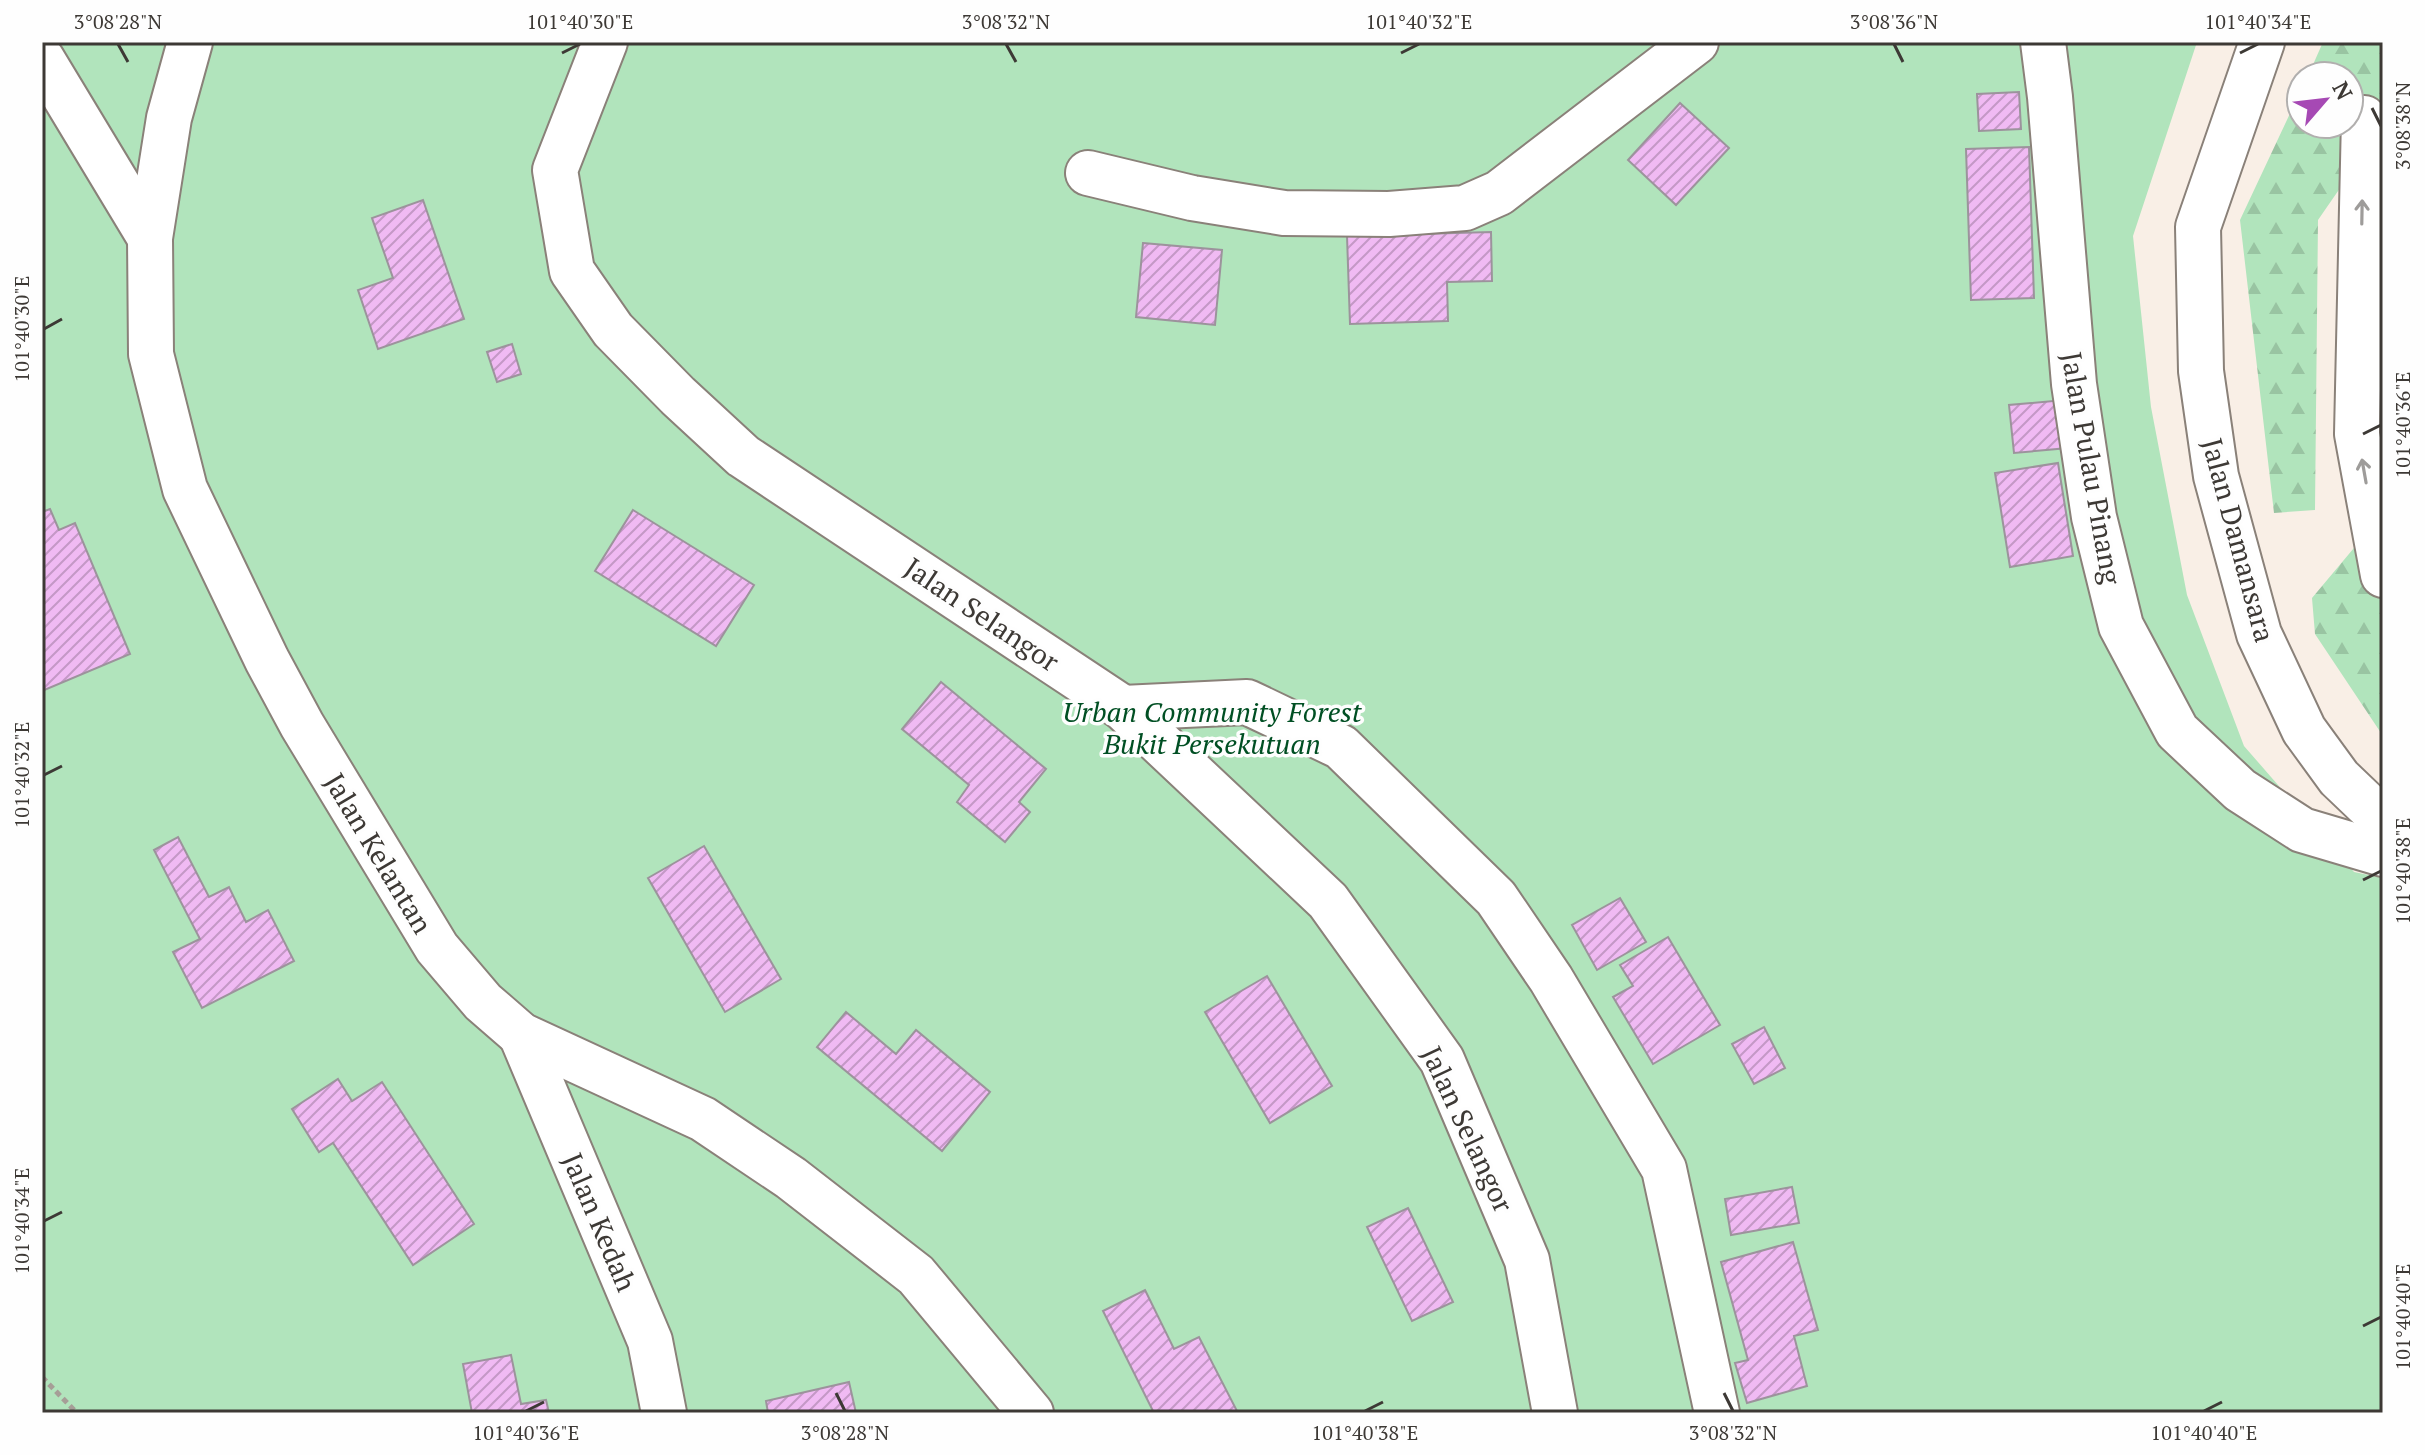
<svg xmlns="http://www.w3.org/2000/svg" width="2425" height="1455" font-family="'PT Serif',serif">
<defs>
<pattern id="forest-firs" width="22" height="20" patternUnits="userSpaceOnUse" patternTransform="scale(2)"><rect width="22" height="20" fill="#b1e4bc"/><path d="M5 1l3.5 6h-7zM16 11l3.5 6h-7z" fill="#99c4a2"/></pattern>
<pattern id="building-hatch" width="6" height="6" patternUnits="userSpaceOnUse" patternTransform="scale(2)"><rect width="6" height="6" fill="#f0baf3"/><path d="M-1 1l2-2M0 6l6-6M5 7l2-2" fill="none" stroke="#c498c6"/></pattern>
</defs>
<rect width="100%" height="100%" fill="#f9efe6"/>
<g fill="url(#forest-firs)">
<polygon points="2323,42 2383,42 2383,126 2318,220 2315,510 2274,513 2240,220 2301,90 2301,124 2349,124 2349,76 2308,76"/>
<polygon points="2383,250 2383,736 2315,634 2312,598 2364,536"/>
</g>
<polygon fill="#b1e4bc" points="42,42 2197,42 2133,236 2151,407 2187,595 2244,746 2354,872 2383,878 2383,1413 42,1413"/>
<g fill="url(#building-hatch)" stroke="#9c939c" stroke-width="2">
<polygon points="2019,92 2021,129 1979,131 1977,94"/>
<polygon points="1680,103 1729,148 1676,205 1628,160"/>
<polygon points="2029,147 2034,298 1971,300 1966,149"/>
<polygon points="423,200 464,319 378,349 358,290 393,278 372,218"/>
<polygon points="1491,232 1492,281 1447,282 1448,321 1350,324 1347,236"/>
<polygon points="1143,243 1222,250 1215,325 1136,317"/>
<polygon points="512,344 521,374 497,382 487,352"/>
<polygon points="2064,400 2068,448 2014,453 2009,405"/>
<polygon points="2058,463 2073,556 2010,567 1995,473"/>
<polygon points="50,509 59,530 75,523 130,654 42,691 42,512"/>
<polygon points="633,510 754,585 716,646 595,571"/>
<polygon points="941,682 1046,769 1019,802 1030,812 1005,842 957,802 969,785 902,729"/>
<polygon points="178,837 209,897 229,887 246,922 268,910 294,961 202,1008 173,952 200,939 154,850"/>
<polygon points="704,846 781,979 725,1012 648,878"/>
<polygon points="1620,898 1646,942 1597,970 1572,925"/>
<polygon points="1668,937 1720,1025 1653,1064 1613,997 1633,986 1620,965"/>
<polygon points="1267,976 1332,1086 1270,1123 1205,1012"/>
<polygon points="846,1012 896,1054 916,1030 990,1092 942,1151 817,1047"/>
<polygon points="1764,1027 1785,1068 1754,1084 1732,1044"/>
<polygon points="338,1079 352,1101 382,1082 474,1224 413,1265 333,1143 319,1152 292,1109"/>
<polygon points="1792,1187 1799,1223 1731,1235 1725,1199"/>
<polygon points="1408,1208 1453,1302 1412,1321 1367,1227"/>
<polygon points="1793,1242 1818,1330 1794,1336 1807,1386 1747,1403 1735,1363 1748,1360 1721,1262"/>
<polygon points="1145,1290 1174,1349 1199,1337 1238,1413 1154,1413 1103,1311"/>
<polygon points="511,1355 521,1404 546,1400 549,1413 472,1413 463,1364"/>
<polygon points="849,1382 856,1413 768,1413 766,1401"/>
</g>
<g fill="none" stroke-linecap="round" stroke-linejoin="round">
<g stroke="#8a8179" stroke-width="48">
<g id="minor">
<polyline points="190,42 169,118 150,238 151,354 185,489 267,660 302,725 437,948 483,1002 521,1035 703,1119 791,1178 916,1275 1031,1413"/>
<polyline points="605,42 555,170 572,271 613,330 678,396 743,456 1123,708 1328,901 1442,1060 1527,1260 1555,1413"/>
<polyline points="2043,42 2050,97 2074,384 2094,517 2121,626 2177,731 2240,790 2302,830 2383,854"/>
<polyline points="2262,42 2198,227 2201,371 2216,476 2259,634 2304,730 2339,778 2383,820"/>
<polyline points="42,59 150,238"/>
<polyline points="2364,118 2357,434 2383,575"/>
<polyline points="1088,173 1192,198 1284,213 1389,214 1465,208 1499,193 1696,42"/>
<polyline points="1123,708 1247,702 1341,747 1496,898 1551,979 1664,1169 1717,1413"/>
<polyline points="521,1035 650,1341 664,1413"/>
</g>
</g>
<polyline stroke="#a69e97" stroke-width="5" stroke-dasharray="6 4" stroke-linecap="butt" points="42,1377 77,1413"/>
<use href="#minor" stroke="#fff" stroke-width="44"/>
</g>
<defs><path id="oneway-shaft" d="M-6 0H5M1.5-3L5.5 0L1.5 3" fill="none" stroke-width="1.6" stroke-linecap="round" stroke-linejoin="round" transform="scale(2)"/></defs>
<g stroke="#9e9c9a">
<use href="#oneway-shaft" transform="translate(2362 212) rotate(-89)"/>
<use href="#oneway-shaft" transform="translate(2364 471) rotate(-100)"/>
</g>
<path fill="none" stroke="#3d3935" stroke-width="3" d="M118 44 128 62M1006 44 1016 62M1894 44 1903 62M562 53 580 44M1401 53 1419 44M2240 53 2258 44M2372 108 2381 126M44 329 62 319M2363 434 2381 425M44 775 62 766M2363 880 2381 871M44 1221 62 1212M2363 1326 2381 1317M836 1393 845 1411M1724 1393 1733 1411M526 1411 544 1402M1365 1411 1383 1402M2204 1411 2222 1402"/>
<g text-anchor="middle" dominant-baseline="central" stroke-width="7" stroke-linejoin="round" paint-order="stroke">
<g font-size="28" fill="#3d3935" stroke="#fefefe">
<text transform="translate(2092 468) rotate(80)">Jalan Pulau Pinang</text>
<text transform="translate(2239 540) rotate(75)">Jalan Damansara</text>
<text transform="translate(982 614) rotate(34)">Jalan Selangor</text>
<text transform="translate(379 853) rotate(59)">Jalan Kelantan</text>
<text transform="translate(1468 1129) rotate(65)">Jalan Selangor</text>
<text transform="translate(600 1222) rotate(67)">Jalan Kedah</text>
</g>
<g font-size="28" font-style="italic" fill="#004f23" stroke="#fefefe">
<text x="1212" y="711">Urban Community Forest<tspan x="1212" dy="32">Bukit Persekutuan</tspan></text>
</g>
</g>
<rect width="2425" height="1455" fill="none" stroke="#fefefe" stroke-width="88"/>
<g transform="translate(2325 100) rotate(62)"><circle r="38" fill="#fefefe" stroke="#b1afae" stroke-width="2"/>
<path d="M0-6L14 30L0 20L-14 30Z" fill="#a649b4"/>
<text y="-12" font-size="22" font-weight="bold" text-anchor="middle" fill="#3d3935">N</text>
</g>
<rect x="44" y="44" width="2337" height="1367" fill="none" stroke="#3d3935" stroke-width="3"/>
<g font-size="20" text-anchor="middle" fill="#3d3935">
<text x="118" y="29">3°08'28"N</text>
<text x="580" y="29">101°40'30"E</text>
<text x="1006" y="29">3°08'32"N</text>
<text x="1419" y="29">101°40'32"E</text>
<text x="1894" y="29">3°08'36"N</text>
<text x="2258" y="29">101°40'34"E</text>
<text transform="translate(2403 126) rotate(-90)" y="7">3°08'38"N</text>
<text transform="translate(22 329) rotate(-90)" y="7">101°40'30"E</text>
<text transform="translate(2403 425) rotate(-90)" y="7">101°40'36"E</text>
<text transform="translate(22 775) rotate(-90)" y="7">101°40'32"E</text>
<text transform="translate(2403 871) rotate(-90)" y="7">101°40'38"E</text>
<text transform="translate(22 1221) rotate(-90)" y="7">101°40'34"E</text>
<text transform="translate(2403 1317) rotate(-90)" y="7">101°40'40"E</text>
<text x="526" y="1440">101°40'36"E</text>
<text x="845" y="1440">3°08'28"N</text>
<text x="1365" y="1440">101°40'38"E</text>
<text x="1733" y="1440">3°08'32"N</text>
<text x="2204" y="1440">101°40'40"E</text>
</g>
</svg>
